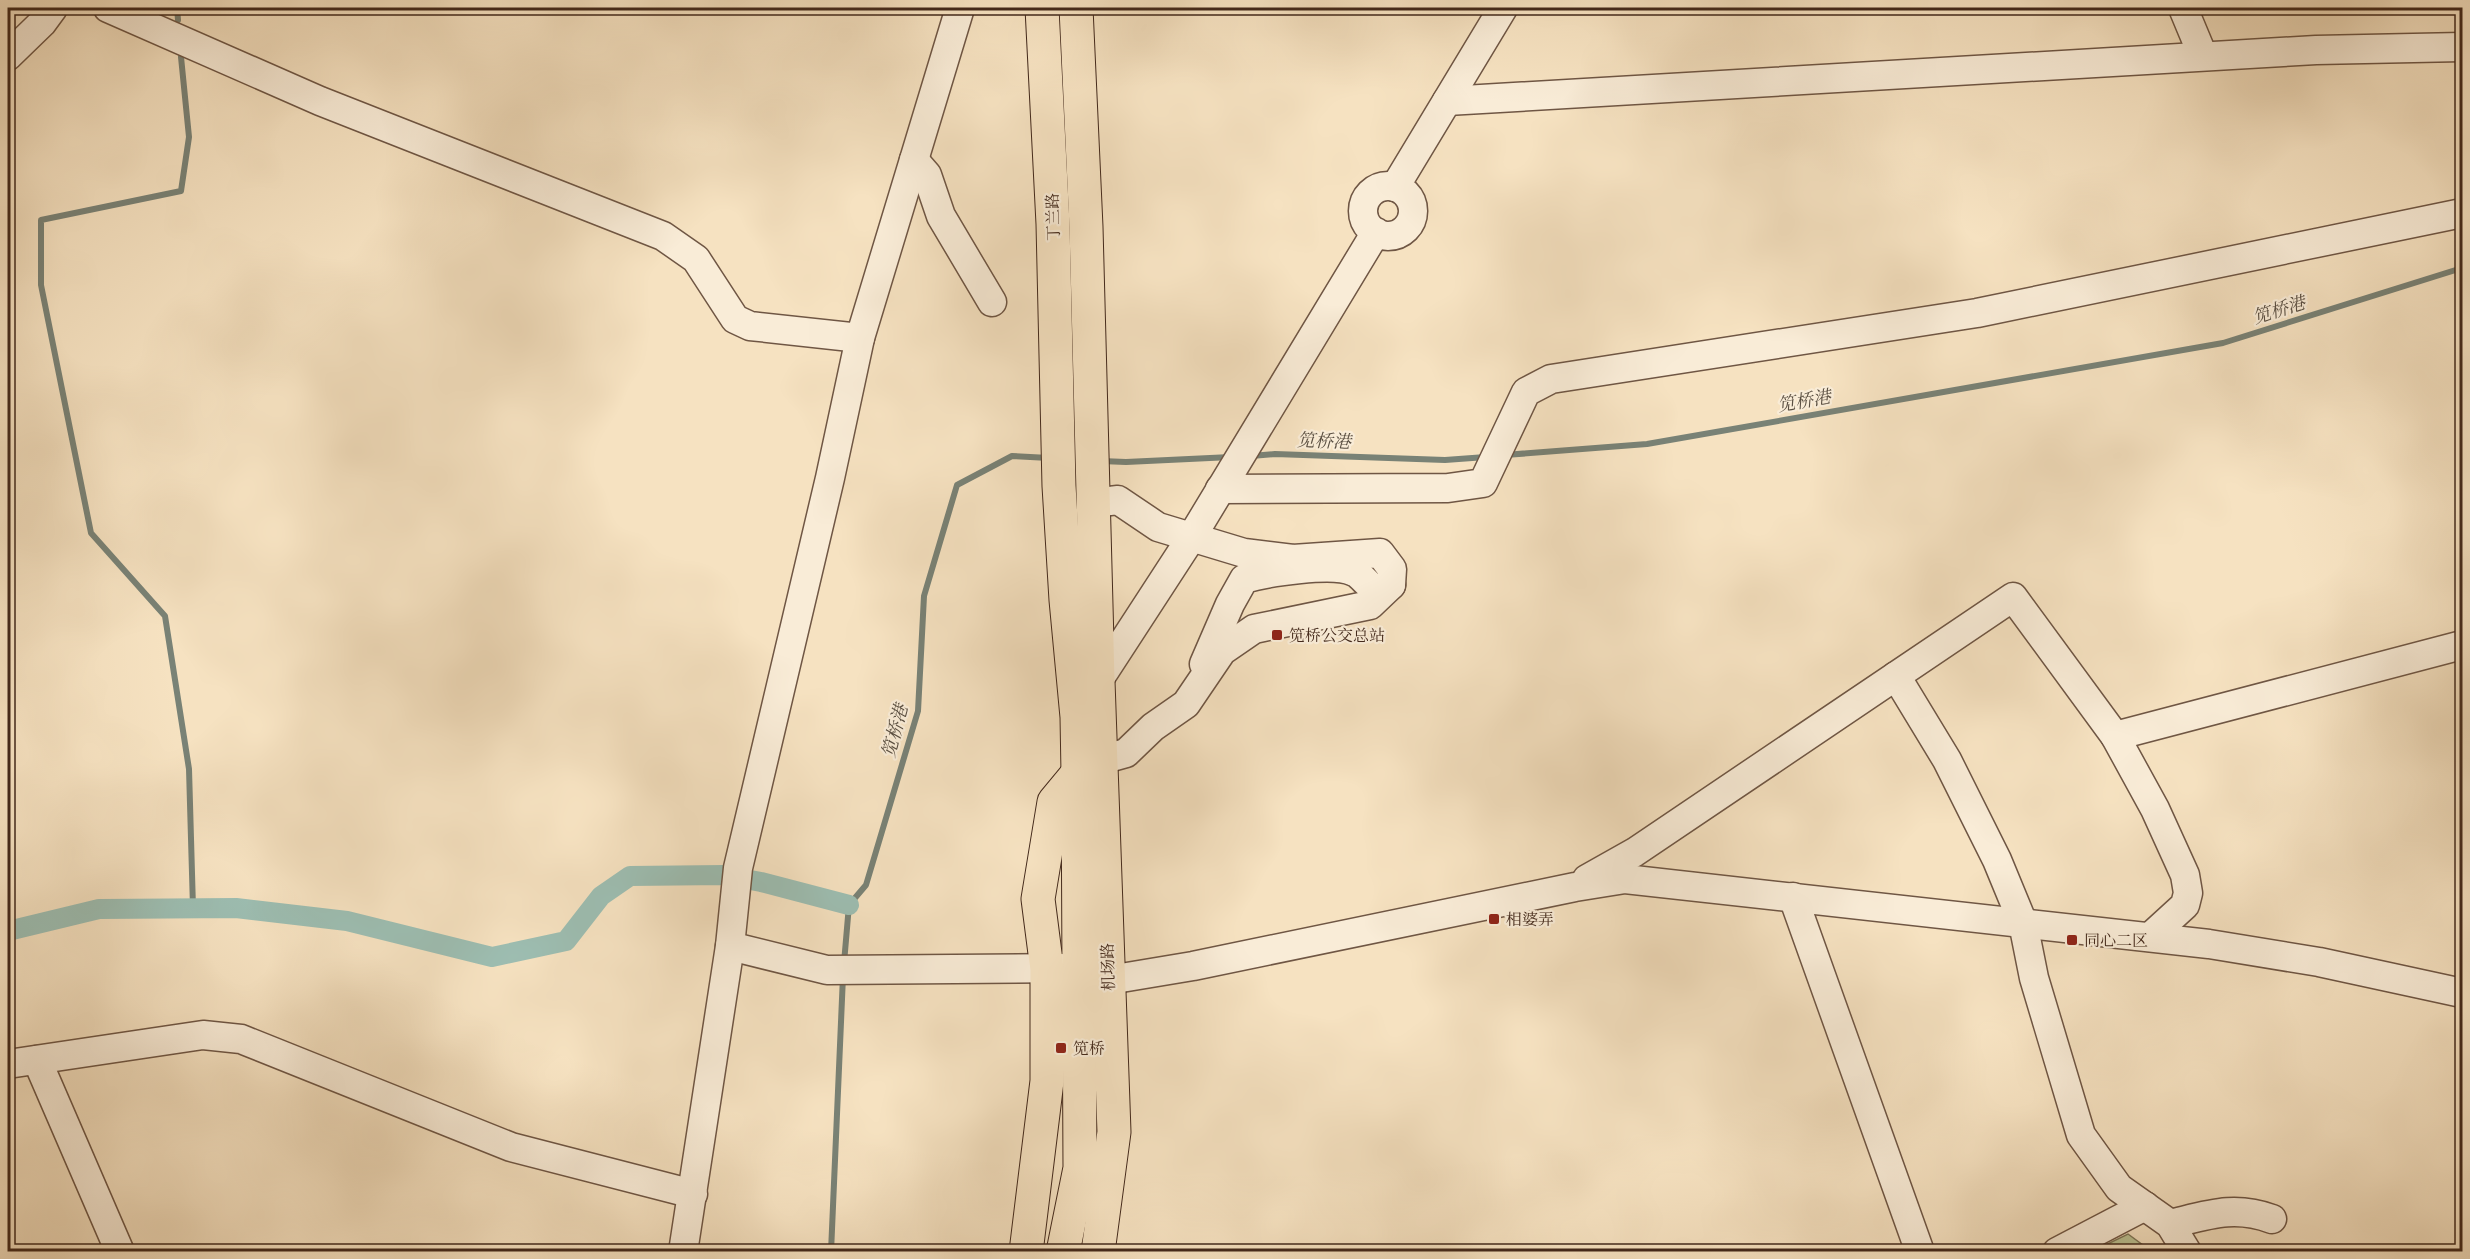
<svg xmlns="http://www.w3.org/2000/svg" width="2470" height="1259" font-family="'IM FELL Great Primer','Noto Serif SC',serif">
<rect width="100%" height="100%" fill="#f6e2c1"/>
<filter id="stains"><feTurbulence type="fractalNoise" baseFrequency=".00333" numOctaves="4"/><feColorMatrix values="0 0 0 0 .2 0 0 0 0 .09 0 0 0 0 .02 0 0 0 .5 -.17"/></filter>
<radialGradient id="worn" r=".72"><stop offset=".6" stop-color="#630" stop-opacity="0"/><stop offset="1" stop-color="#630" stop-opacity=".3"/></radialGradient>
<polygon fill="#bbc394" stroke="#7e7658" stroke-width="1.5" points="2128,1234 2151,1251 2093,1251"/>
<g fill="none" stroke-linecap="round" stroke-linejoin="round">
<g stroke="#798276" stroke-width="6">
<polyline points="177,8 178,20"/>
<polyline points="181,57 189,137 181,191 41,220 41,285 91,533 165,616 189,769 193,908"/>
<polyline points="1505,455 1647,444 2223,343 2462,268"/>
<polyline points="1251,456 1275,454 1445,460 1486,457"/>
<polyline points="1101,461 1126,462 1231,457"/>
<polyline points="844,963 849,905 866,885 918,711 924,596 957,485 1012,456 1049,458"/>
<polyline points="831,1252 843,976"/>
</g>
<polyline stroke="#9dbeb2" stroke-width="20" points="8,931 99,909 236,908 347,921 492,957 566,941 601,896 630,876 724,875 761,882 849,905"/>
<g stroke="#6f5644" stroke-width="31">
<g id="minor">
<polyline points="108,8 320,101 663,236 696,259 735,319 750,326 860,338"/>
<polyline points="2183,8 2203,56"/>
<polyline points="8,56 42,23 53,8"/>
<polyline points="1447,101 2316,50 2462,47"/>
<polyline points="914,160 927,175 941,216 992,302"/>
<circle cx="1388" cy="211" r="25"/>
<polyline points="1395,187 1503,8"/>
<polyline points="1220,489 1448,488 1483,483 1526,392 1551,379 1977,313 2462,213"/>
<polyline points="1093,503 1118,500 1158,527 1244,553 1293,559 1380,553 1392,569 1391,585 1370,605 1254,629 1222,651 1186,704 1153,727 1126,753 1101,760"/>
<path d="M1204 664 1230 604 1244 579C1267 572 1334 562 1354 572 1360 574 1367 584 1375 590L1391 585"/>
<polyline points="1896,676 1947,760 1997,860 2023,923 2034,978 2081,1135 2119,1188 2170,1224 2187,1252"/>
<polyline points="1089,685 1098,681 1191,538 1376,232"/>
<polyline points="2115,736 2462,645"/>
<polyline points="1587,879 1635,852 2013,597 2115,736 2155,809 2185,875 2188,893 2185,905 2150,937"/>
<polyline points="1793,897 1920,1252"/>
<polyline points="730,946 827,970 1068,968"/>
<polyline points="1109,980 1193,966 1575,887 1625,879 2209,944 2319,962 2462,993"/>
<polyline points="37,1060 120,1252"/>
<polyline points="8,1064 203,1035 241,1039 511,1147 693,1194"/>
<path d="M2170 1224C2208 1215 2234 1205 2272 1219"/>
<polyline points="683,1252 730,946 738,868 830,478 860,338 960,8"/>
<polyline points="2057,1252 2145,1206"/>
</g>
</g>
<g stroke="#42281b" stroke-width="35">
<g id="major">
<polyline points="1042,8 1053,224 1059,486 1066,600 1077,717 1078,773 1080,1168 1063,1252"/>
<polyline points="1076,8 1086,227 1098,681 1114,1132 1098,1252"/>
<polyline points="1026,1252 1047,1081 1047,969 1038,899 1054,802 1078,773"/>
</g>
</g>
<use href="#minor" stroke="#f9ecd7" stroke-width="28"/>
<use href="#major" stroke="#f6e2c1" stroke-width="33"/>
</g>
<g fill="#8f2418" stroke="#f9ecd7" stroke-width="2">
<rect x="1271" y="629" width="12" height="12" rx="3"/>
<rect x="1488" y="913" width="12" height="12" rx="3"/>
<rect x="2066" y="934" width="12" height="12" rx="3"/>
<rect x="1055" y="1042" width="12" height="12" rx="3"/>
</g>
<g text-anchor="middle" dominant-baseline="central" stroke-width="4.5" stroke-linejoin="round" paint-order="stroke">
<g font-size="16" fill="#42281b" stroke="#f9ecd7">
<text transform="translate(1053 217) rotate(-92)">丁兰路</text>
<text transform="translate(1108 967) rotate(-92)">机场路</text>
</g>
<g font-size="16" fill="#42281b" stroke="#f9ecd7" text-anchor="start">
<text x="1289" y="635">笕桥公交总站</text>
<text x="1506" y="919">相婆弄</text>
<text x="2084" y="940">同心二区</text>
<text x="1073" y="1048">笕桥</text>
</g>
<g font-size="18" font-style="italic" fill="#594e41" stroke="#f9ecd7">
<text transform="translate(2279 310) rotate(-17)">笕桥港</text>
<text transform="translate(1804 401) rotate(-10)">笕桥港</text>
<text transform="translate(1324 441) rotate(2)">笕桥港</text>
<text transform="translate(895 731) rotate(-75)">笕桥港</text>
</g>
</g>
<rect width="2470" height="1259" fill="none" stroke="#f6e2c1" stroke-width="30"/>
<rect x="9" y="9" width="2452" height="1241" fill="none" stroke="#42281b" stroke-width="3"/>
<rect x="15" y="15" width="2440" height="1229" fill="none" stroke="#42281b" stroke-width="1.5"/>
<rect width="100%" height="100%" filter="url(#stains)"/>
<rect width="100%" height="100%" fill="url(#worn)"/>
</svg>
